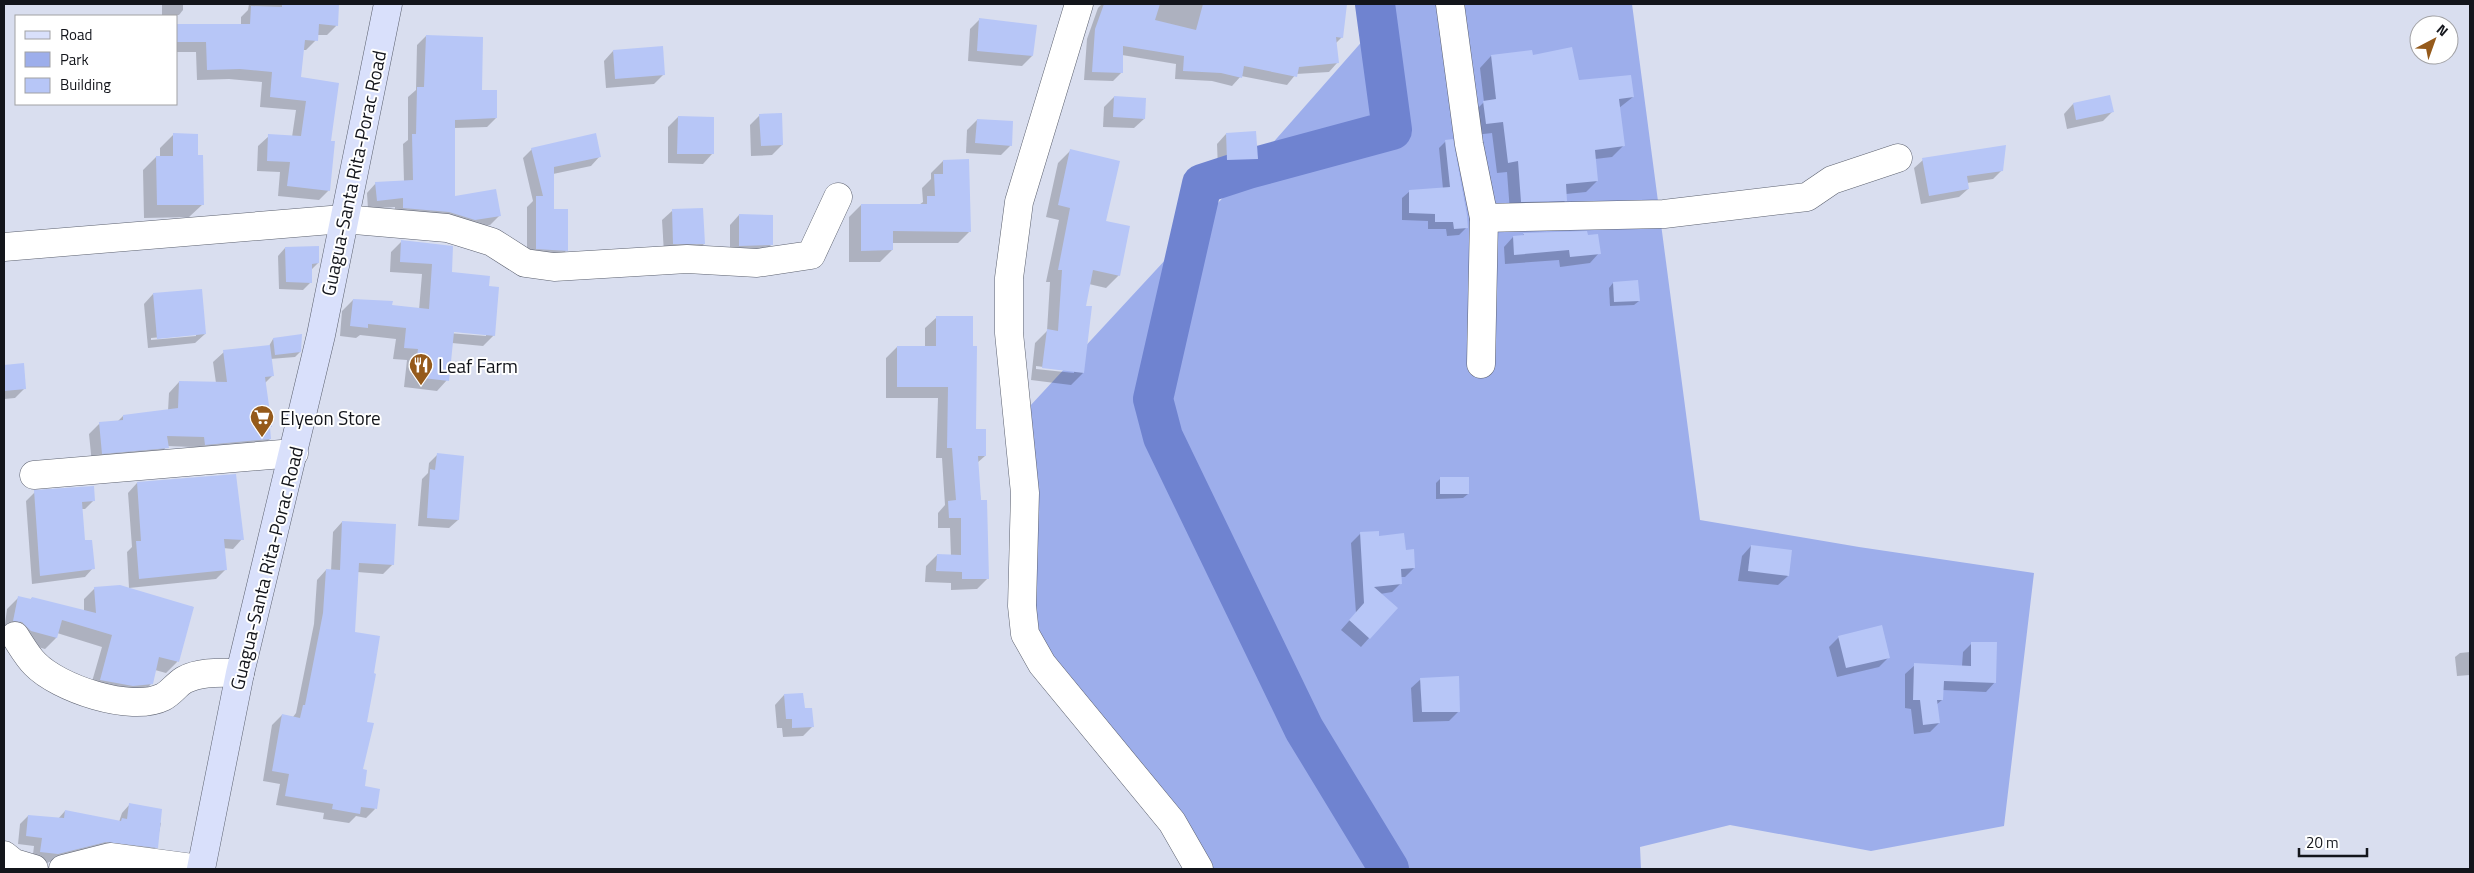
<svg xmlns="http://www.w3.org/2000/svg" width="2474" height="873" font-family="'Titillium Web',sans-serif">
<rect width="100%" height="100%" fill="#d9deef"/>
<polygon fill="#9daeeb" points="1395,4 1632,4 1700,520 1859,547 2034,573 2004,826 1871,851 1730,825 1640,847 1641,869 1206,869 1033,635 1030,406 1255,163"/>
<g fill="#0003" fill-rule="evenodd">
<polygon points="162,4 183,4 183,10 179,15 162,15"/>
<polygon points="249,4 338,4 337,25 327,35 317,35 316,40 306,50 303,50 300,78 329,142 329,190 319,200 278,196 280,172 257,171 258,146 269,136 292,137 296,110 260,107 262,82 229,79 197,80 196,52 176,52 176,25 241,25 241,17 248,10"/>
<polygon points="1102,4 1346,4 1342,37 1336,43 1337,63 1329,72 1296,74 1287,85 1241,76 1232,86 1212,81 1175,79 1176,64 1122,55 1122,72 1113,81 1084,80 1087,39 1098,8"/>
<polygon points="979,20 1035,26 1032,56 1022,66 968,61 970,29"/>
<polygon points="426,36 481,91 496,118 487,127 454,128 454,197 500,215 490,225 465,229 394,217 395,207 368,209 367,193 376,183 404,182 403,144 408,140 408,97 416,90 417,45"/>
<polygon points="613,51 664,74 654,84 606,88 604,61"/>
<polygon points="1491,56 1532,56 1578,82 1633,97 1619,108 1624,145 1612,157 1595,159 1597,181 1586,192 1566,194 1566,200 1555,211 1510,212 1507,172 1497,173 1492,133 1475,135 1472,114 1484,102 1480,68"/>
<polygon points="1114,97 1144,119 1134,128 1103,127 1104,107"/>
<polygon points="2073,104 2113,111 2103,121 2067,129 2064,114"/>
<polygon points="760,115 782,145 772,155 751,156 750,125"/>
<polygon points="678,117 712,154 703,164 668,163 668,127"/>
<polygon points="977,120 1011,145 1001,155 966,153 967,130"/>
<polygon points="174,134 196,157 203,204 189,217 144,218 143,170 156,157 160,157 160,148"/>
<polygon points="1226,134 1257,158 1247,168 1218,169 1217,144"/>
<polygon points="1446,141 1466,228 1459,235 1447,236 1446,229 1428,229 1428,221 1402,220 1402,198 1410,191 1443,189 1439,148"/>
<polygon points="532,149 600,156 591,166 553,174 552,211 567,250 557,259 527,258 527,207 533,201 523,158"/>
<path d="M1071 150 1119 275 1106 288 1089 284 1084 307 1083 373 1071 385 1031 380 1035 343 1047 331 1050 282H1046L1059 220 1046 217 1058 163ZM1036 366 1074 371V373L1036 369Z"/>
<polygon points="1923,160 2002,170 1993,179 1967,183 1968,189 1959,197 1921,204 1914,168"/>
<polygon points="943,161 970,231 958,243 892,243 892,250 880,262 849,262 849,217 861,205 919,205 923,202 922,188 931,179 931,173"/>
<polygon points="672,211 704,244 694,254 664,253 662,220"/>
<polygon points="739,215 772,244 762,254 730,255 730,225"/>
<polygon points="1524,234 1599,253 1590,263 1560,267 1559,260 1505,264 1504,247 1513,237 1521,237"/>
<path d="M402 241 452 247 450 273 494 335 483 346 452 343 447 380 437 391 404 387 407 360 393 359 396 339 360 335 356 338 340 336 342 311 353 300 419 310 422 274 390 272 391 252ZM448 331 486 334V336L448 333Z"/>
<polygon points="285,248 318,263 311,270 311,282 303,290 279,289 278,256"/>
<polygon points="1613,283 1639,301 1634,305 1610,306 1609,288"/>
<path d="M153 294 205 334 195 343 148 348 144 304ZM196 334V336L151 340V338Z"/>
<polygon points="937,317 985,456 977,463 988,578 977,589 951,590 951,583 925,582 926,566 937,555 951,556 950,528 938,528 938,513 945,505 942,458 936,458 938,398 886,398 886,358 897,347 925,347 925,328"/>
<polygon points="273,339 300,352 295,357 270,359 272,376 265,383 271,426 269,428 270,439 259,449 194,455 193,447 167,446 157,458 92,464 89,434 100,423 117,422 123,416 168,411 169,393 179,382 216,383 213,362 224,352 269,346"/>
<polygon points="23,365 24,389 15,398 4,399 4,366"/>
<polygon points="438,454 458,520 449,528 418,526 422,479 428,473 429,463"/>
<polygon points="1441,478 1468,494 1463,498 1436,499 1436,483"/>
<polygon points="137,483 242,539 233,549 223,548 226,569 216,579 129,588 127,552 132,547 128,493"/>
<polygon points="35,492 94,500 85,509 81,509 84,542 93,568 85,577 32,584 26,501"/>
<polygon points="342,522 393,564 383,574 357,572 353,633 366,723 361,770 363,787 375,809 366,818 356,816 349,823 323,819 324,813 276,805 280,784 263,781 272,725 282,715 293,717 296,713 314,624 317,580 326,570 331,571 333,532"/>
<polygon points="1360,534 1378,537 1405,551 1414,568 1405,577 1400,577 1401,583 1392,592 1380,594 1369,638 1361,647 1341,630 1356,613 1351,543"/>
<polygon points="1751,546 1788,576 1778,585 1738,581 1742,556"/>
<polygon points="95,588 193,607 177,662 166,673 155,670 152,683 140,695 89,692 102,647 57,633 56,638 45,649 19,642 4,632 7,609 19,597 30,600 32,598 84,611 84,599"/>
<polygon points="1839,637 1889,657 1879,667 1837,677 1829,647"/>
<polygon points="1972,643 1995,682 1986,692 1942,690 1942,700 1936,705 1939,723 1930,732 1914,734 1911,709 1905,708 1905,674 1915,665 1962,666 1963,652"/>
<polygon points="2470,652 2470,675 2457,676 2455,657 2460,653"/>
<polygon points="1421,679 1459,711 1449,721 1413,722 1411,688"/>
<polygon points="784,695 803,710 813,726 803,736 783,737 782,728 777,728 775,705"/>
<polygon points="130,804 161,823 156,847 148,855 97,850 49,862 41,869 32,863 34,846 18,844 20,824 28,816 58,819 65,811 119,822 122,813"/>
</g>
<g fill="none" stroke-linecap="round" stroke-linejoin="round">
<polyline stroke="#6f83d0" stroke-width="40" points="1375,4 1392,130 1248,169 1202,184 1153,399 1163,437 1304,729 1389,869"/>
</g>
<g fill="#b7c6f7">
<polygon points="282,4 339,4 338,26 319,24 318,41 305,40 301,77 339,83 331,141 335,141 330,191 287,186 290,162 267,161 268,134 301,136 306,101 270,97 272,72 240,69 207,70 206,42 176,42 176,24 250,24 251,6 282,7"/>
<polygon points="1104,4 1160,4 1155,20 1196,30 1203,4 1347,4 1343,38 1336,37 1339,63 1299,67 1297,77 1244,66 1242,78 1221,73 1183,71 1184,56 1123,46 1123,73 1092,72 1095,29"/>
<polygon points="979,18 1037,25 1033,56 977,51"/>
<polygon points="426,35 483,37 482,90 497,90 497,118 455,120 455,196 496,189 501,216 475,220 449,212 403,208 403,198 377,201 375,182 413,180 412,134 416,134 417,87 424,87"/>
<polygon points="663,46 665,75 615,79 613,50"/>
<polygon points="1572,47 1579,80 1631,75 1634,97 1619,99 1625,146 1595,150 1598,181 1566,184 1567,201 1521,202 1518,161 1508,163 1503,122 1486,124 1483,101 1496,99 1491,55 1532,50 1533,55"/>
<polygon points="2110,95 2114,112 2076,120 2073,103"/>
<polygon points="1114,96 1146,98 1145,119 1113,117"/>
<polygon points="782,113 783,145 761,146 759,114"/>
<polygon points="678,116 714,117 714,154 677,154"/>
<polygon points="977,119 1013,121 1012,146 975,143"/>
<polygon points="1256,131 1258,159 1227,160 1226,133"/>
<polygon points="173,133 198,134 198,155 203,155 204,205 157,205 156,156 173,156"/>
<polygon points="596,133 601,157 554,167 554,209 568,209 568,251 536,249 536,196 543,196 531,148"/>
<polygon points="1453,139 1467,215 1468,228 1454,229 1453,222 1435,222 1435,214 1409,213 1409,190 1450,187 1445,140"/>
<polygon points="2006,145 2003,171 1967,176 1969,189 1929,196 1922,158"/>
<polygon points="1070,149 1120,161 1106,221 1130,226 1120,276 1093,270 1086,306 1092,306 1084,373 1042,368 1047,329 1058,331 1062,270 1058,270 1070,208 1058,205"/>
<polygon points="969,159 971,232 893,231 893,250 861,251 861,204 927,204 927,196 935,196 934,174 943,174 943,160"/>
<polygon points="703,208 705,244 673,244 672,209"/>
<polygon points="739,214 773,215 773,245 739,246"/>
<polygon points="1587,231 1588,235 1598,234 1601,254 1570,257 1569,250 1514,255 1513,236 1524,235 1523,233"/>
<polygon points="401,240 453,246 452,272 490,276 489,286 499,287 495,336 454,332 449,381 414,377 418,349 404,348 406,328 368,324 368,328 350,326 353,299 393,301 392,305 429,309 432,264 400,262"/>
<polygon points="319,246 319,263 312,264 312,283 286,282 285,247"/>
<polygon points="1638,280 1640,301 1614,302 1613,282"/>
<polygon points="202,289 206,334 157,339 153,293"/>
<polygon points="936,316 973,316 973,346 977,346 976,429 986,429 986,456 978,456 981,500 987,500 989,579 962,579 962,572 936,571 937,554 961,555 961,518 949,518 948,501 956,500 952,448 947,448 948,387 897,387 897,346 936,346"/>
<polygon points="302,334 301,352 275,355 273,338"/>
<polygon points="270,345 274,376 265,377 272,427 270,427 271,439 205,445 204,437 167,436 169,448 102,454 99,422 123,420 123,415 178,408 179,381 227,382 223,350"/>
<polygon points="24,363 26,389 4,391 4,365"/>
<polygon points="437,453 464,456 459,520 427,518 430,469 435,470"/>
<polygon points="236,474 244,540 224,539 227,570 139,579 136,541 141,541 137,482"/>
<rect x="1440" y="477" width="29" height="17"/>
<polygon points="94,486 95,501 82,502 85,540 92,540 95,569 40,576 34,490"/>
<polygon points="342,521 396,524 394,565 359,563 355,632 380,636 374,673 376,674 367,722 374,723 363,769 367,770 365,786 380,789 377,809 361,807 360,814 332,809 333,804 285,796 289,774 272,771 282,714 300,718 303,705 305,705 323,613 326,569 340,570"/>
<polygon points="1379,531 1379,536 1404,533 1406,550 1414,549 1415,568 1401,569 1402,584 1374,587 1398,608 1370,639 1349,620 1364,603 1360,532"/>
<polygon points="1751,545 1792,550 1789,576 1748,571"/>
<polygon points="120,585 194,607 179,662 159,657 153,684 133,686 100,680 112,635 62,620 57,638 31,631 22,622 13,621 18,596 31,599 32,597 96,613 94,587"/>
<polygon points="1882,625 1890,658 1846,668 1838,636"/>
<polygon points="1971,642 1997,642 1996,683 1944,681 1943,700 1937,700 1940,723 1923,725 1920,700 1913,700 1914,663 1971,666"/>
<polygon points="1459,676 1460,712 1422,712 1420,678"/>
<polygon points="803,693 805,708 812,708 814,727 792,728 792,719 786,719 784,694"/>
<polygon points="129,803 162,809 158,848 106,842 58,854 40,852 42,838 26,836 28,815 64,818 65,810 121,821 122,818 127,819"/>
</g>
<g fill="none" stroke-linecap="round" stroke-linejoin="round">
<g stroke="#5c616f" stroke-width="29">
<g id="street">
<polyline points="1079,4 1019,202 1009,278 1009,333 1025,493 1022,606 1025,634 1042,664 1172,822 1199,869"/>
<polyline points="1450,4 1469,144 1484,218 1481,364"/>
<polyline points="1484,218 1664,214 1807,197 1832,180 1898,158"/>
<polyline points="4,247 343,219 447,228 492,242 525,263 554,267 687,259 757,263 811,255 838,197"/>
<polyline points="34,475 294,453"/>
<path d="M15 636C21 645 27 656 35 664 58 688 131 713 163 697 171 693 176 685 184 680 201 671 221 673 240 673"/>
<polyline points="4,855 14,863 34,869"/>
<polyline points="63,869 110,857 200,869"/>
</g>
</g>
<g stroke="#5c616f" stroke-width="29">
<polyline id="secondary" points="201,869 240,673 321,335 388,4"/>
</g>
<use href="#street" stroke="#fff" stroke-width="28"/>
<use href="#secondary" stroke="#d9e0fb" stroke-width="28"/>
</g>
<defs>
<g id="restaurant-pin" transform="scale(1.25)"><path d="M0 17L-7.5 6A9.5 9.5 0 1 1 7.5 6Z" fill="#955a1b" stroke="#fff"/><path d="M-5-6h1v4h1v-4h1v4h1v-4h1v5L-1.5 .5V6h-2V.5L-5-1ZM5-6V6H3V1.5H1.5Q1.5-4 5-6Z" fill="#fff"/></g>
<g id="supermarket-pin" transform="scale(1.25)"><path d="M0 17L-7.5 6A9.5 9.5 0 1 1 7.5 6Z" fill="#955a1b" stroke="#fff"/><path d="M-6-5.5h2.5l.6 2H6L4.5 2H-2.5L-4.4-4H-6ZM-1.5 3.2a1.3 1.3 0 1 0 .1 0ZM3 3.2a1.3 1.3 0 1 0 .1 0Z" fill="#fff"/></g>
</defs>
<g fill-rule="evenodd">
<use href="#restaurant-pin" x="421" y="365"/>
<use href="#supermarket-pin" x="262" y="417"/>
</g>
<g text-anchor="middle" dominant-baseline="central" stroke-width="4" stroke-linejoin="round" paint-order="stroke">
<g font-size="19" fill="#13151b" stroke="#fff">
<text transform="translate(353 173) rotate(-78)">Guagua-Santa Rita-Porac Road</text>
<text transform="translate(266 568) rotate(-76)">Guagua-Santa Rita-Porac Road</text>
</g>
<g font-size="19" fill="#13151b" stroke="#fff" text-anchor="start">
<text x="438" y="365">Leaf Farm</text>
<text x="280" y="417">Elyeon Store</text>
</g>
</g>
<rect width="2474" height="873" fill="none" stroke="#13151b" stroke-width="10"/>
<rect x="15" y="15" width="162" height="90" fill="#ffffff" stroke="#a1a1a4"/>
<rect x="25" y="31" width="25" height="8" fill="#d9e0fb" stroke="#a1a1a4"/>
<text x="60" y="40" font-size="15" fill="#13151b">Road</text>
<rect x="25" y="52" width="25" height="15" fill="#9daeeb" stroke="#a1a1a4"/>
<text x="60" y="65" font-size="15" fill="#13151b">Park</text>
<rect x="25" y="78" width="25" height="15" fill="#b7c6f7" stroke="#a1a1a4"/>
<text x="60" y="90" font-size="15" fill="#13151b">Building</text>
<g transform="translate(2434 40) rotate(41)"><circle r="24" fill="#ffffff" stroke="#a1a1a4"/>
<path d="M0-4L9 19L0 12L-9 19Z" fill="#955a1b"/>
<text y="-8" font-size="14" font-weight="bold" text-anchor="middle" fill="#13151b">N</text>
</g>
<path d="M2299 848v8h68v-8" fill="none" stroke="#13151b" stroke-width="2.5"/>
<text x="2306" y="848" font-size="15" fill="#13151b" stroke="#ffffff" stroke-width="4" paint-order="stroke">20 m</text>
</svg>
